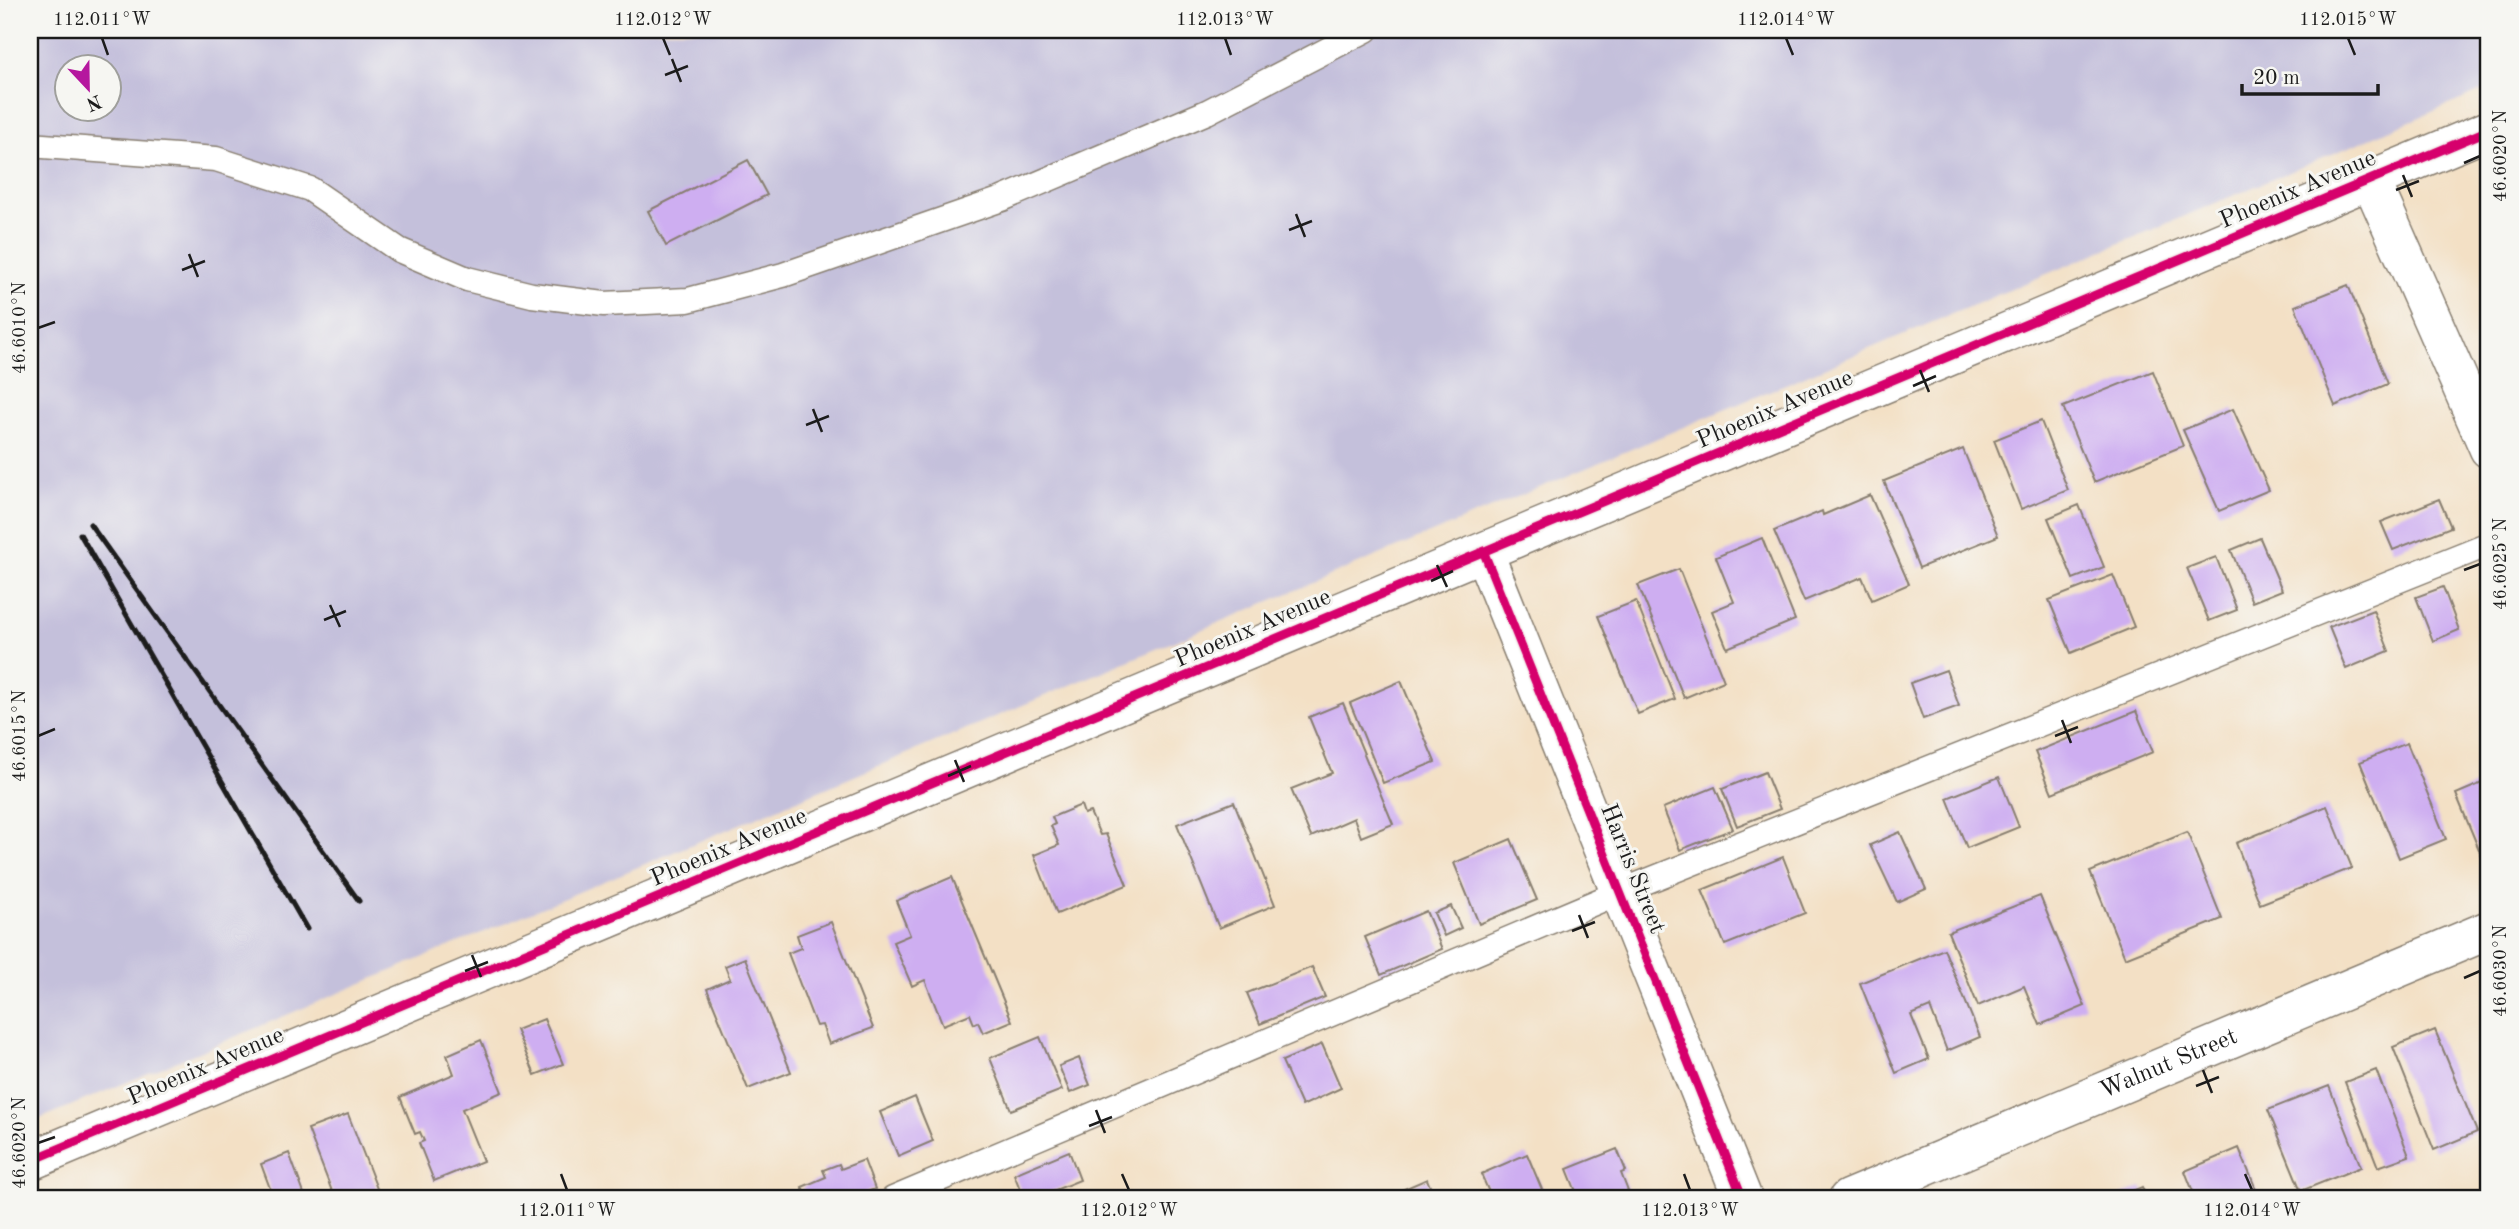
<svg xmlns="http://www.w3.org/2000/svg" width="2519" height="1229" font-family="'Old Standard TT',serif">
<rect width="100%" height="100%" fill="#f6f6f2"/>
<filter id="ink" filterUnits="userSpaceOnUse"><feTurbulence type="fractalNoise" baseFrequency=".0143" numOctaves="2"/><feDisplacementMap in="SourceGraphic" scale="14" xChannelSelector="R" yChannelSelector="G"/><feConvolveMatrix kernelMatrix="1 2 1 2 8 2 1 2 1" color-interpolation-filters="sRGB"/></filter>
<filter id="wash" filterUnits="userSpaceOnUse"><feTurbulence type="fractalNoise" baseFrequency=".00686" numOctaves="4" result="noise"/><feDisplacementMap in="SourceGraphic" scale="28" xChannelSelector="R" yChannelSelector="G"/><feGaussianBlur stdDeviation="1.57" result="paint"/><feColorMatrix in="noise" values="0 0 0 0 0 0 0 0 0 0 0 0 0 0 0 0 0 1.4 0 .05"/><feComposite in="paint" operator="in"/></filter>
<g filter="url(#wash)">
<rect width="100%" height="100%" fill="#f3e0c5"/>
<path fill="#c4c0db" fill-rule="evenodd" d="M30 30H2489V88L30 1123ZM66 66H108V108H66Z"/>
<g id="blocks">
<g fill="#ceaef1">
<polygon points="748,160 767,195 666,246 648,211"/>
<polygon points="2348,285 2388,384 2335,406 2295,306"/>
<polygon points="2153,371 2183,446 2094,482 2063,407"/>
<polygon points="2233,409 2269,490 2219,511 2183,430"/>
<polygon points="2041,421 2068,490 2021,509 1994,440"/>
<polygon points="1963,449 1998,536 1919,568 1884,481"/>
<polygon points="1870,495 1909,584 1872,600 1862,577 1804,601 1774,531 1822,511 1823,515"/>
<polygon points="2439,499 2451,527 2393,550 2381,522"/>
<polygon points="2079,505 2104,567 2073,579 2048,518"/>
<polygon points="1762,538 1795,620 1727,648 1712,611 1734,602 1716,557"/>
<polygon points="2260,538 2282,590 2252,602 2231,550"/>
<polygon points="2216,557 2237,610 2209,621 2187,568"/>
<polygon points="1679,569 1724,681 1684,698 1638,585"/>
<polygon points="2113,575 2134,627 2071,653 2049,600"/>
<polygon points="2443,587 2459,630 2433,641 2416,597"/>
<polygon points="1636,601 1675,699 1638,714 1598,616"/>
<polygon points="2373,610 2389,651 2346,669 2329,627"/>
<polygon points="1946,670 1959,706 1923,719 1910,683"/>
<polygon points="1401,681 1435,762 1383,783 1350,703"/>
<polygon points="1343,703 1393,824 1361,837 1354,818 1311,837 1291,789 1332,773 1309,717"/>
<polygon points="2136,711 2153,752 2052,793 2035,752"/>
<polygon points="2407,743 2446,839 2399,858 2360,762"/>
<polygon points="1765,772 1780,809 1737,826 1722,789"/>
<polygon points="1999,777 2019,827 1967,848 1947,798"/>
<polygon points="2489,780 2489,854 2482,857 2456,794"/>
<polygon points="1715,787 1733,829 1680,850 1663,808"/>
<polygon points="1234,802 1275,905 1219,928 1177,824"/>
<polygon points="1081,805 1084,814 1090,812 1100,835 1106,834 1127,885 1057,914 1034,855 1059,845 1051,826 1055,824 1052,817"/>
<polygon points="2327,806 2352,868 2260,904 2236,843"/>
<polygon points="1900,832 1926,889 1897,902 1870,845"/>
<polygon points="2187,832 2222,919 2125,958 2090,872"/>
<polygon points="1511,839 1537,900 1479,924 1454,863"/>
<polygon points="1783,857 1805,913 1725,945 1702,890"/>
<polygon points="952,877 1012,1021 983,1033 978,1022 974,1024 970,1014 943,1025 925,980 912,986 893,942 910,935 896,901"/>
<polygon points="2040,896 2085,1006 2040,1025 2024,986 1978,1006 1948,932"/>
<polygon points="1451,906 1461,928 1444,936 1434,913"/>
<polygon points="1426,911 1442,949 1381,975 1365,937"/>
<polygon points="831,922 873,1028 829,1044 822,1025 816,1026 788,953 801,948 797,935"/>
<polygon points="1944,949 1980,1037 1947,1051 1930,1007 1911,1015 1929,1059 1896,1073 1860,983"/>
<polygon points="745,958 791,1072 748,1089 707,989 730,979 725,966"/>
<polygon points="1312,967 1325,997 1260,1024 1247,993"/>
<polygon points="544,1019 563,1064 535,1075 516,1030"/>
<polygon points="2435,1030 2477,1132 2434,1150 2393,1047"/>
<polygon points="1040,1037 1062,1090 1011,1110 990,1058"/>
<polygon points="481,1040 502,1092 462,1109 483,1161 434,1181 419,1143 424,1141 420,1132 415,1134 400,1097 454,1074 447,1055"/>
<polygon points="1322,1044 1341,1088 1302,1106 1282,1061"/>
<polygon points="1079,1058 1090,1085 1070,1093 1059,1066"/>
<polygon points="2376,1070 2409,1156 2378,1167 2345,1082"/>
<polygon points="2329,1086 2361,1167 2301,1191 2268,1110"/>
<polygon points="915,1097 933,1141 898,1156 880,1112"/>
<polygon points="348,1114 381,1199 320,1199 333,1194 308,1129"/>
<polygon points="2239,1148 2260,1199 2196,1199 2185,1171"/>
<polygon points="1617,1149 1626,1171 1621,1173 1631,1199 1579,1199 1567,1169"/>
<polygon points="1069,1151 1080,1180 1033,1199 1024,1199 1014,1174"/>
<polygon points="289,1153 306,1199 274,1199 261,1164"/>
<polygon points="1527,1154 1546,1199 1492,1199 1481,1174"/>
<polygon points="864,1160 875,1189 850,1199 807,1199 802,1187 826,1177 823,1170 839,1164 841,1169"/>
<polygon points="1427,1179 1435,1199 1391,1199 1390,1195"/>
<polygon points="2142,1187 2147,1199 2112,1199"/>
</g>
</g>
</g>
<g filter="url(#ink)">
<use href="#blocks" fill-opacity="0" stroke="#887e70" stroke-width="2"/>
<g fill="none" stroke-linecap="round" stroke-linejoin="round">
<g stroke="#887e70" stroke-width="27">
<g id="service">
<polyline points="30,145 216,159 310,189 399,250 467,279 532,295 604,304 688,300 783,275 1002,199 1207,112 1366,30"/>
<polyline points="893,1199 1620,892 2489,544"/>
</g>
</g>
<g stroke="#887e70" stroke-width="41">
<g id="minor">
<polyline points="2371,180 2489,449"/>
<polyline points="1484,553 1743,1199"/>
<polyline points="30,1161 2489,130"/>
<path id="s1" d="M1848 1199 2489 930"/>
</g>
</g>
<use href="#service" stroke="#fff" stroke-width="24"/>
<use href="#minor" stroke="#fff" stroke-width="38"/>
<g stroke="#1c1c1c" stroke-width="5">
<polyline points="90,524 359,901"/>
<polyline points="80,534 307,929"/>
</g>
<g stroke="#f6f6f2" stroke-width="13">
<g id="cycleway">
<polyline points="1484,553 1743,1199"/>
<polyline points="30,1161 2489,130"/>
</g>
</g>
<use href="#cycleway" stroke="#d6006c" stroke-width="9"/>
</g>
</g>
<path fill="none" stroke="#1c1c1c" stroke-width="2.5" d="M102 38 108 55M663 38 670 55M1225 38 1231 55M1786 38 1793 55M2348 38 2355 55M672 59 681 82M665 75 688 66M2464 163 2480 156M2403 175 2412 197M2396 190 2419 181M1296 214 1305 237M1289 230 1312 221M189 254 198 277M182 270 205 261M38 328 55 322M1920 370 1929 392M1913 386 1936 376M813 409 822 432M806 425 829 416M1437 565 1447 587M2464 570 2480 564M1431 581 1453 571M330 605 340 627M324 620 346 611M2062 720 2071 743M38 736 55 729M2055 736 2078 727M955 760 964 782M948 776 971 766M1579 915 1588 938M1572 931 1595 922M472 955 481 977M465 971 488 962M2464 978 2480 971M2203 1070 2212 1093M2196 1086 2219 1077M1096 1110 1105 1133M1089 1126 1112 1117M38 1143 55 1137M561 1174 567 1190M1122 1174 1129 1190M1684 1174 1690 1190M2245 1174 2252 1190"/>
<g text-anchor="middle" dominant-baseline="central" stroke-width="6" stroke-linejoin="round" paint-order="stroke">
<g font-size="24" fill="#1c1c1c" stroke="#f6f6f2">
<text transform="translate(2298 190) rotate(-23)">Phoenix Avenue</text>
<text transform="translate(1775 410) rotate(-23)">Phoenix Avenue</text>
<text transform="translate(1253 629) rotate(-23)">Phoenix Avenue</text>
<text transform="translate(729 848) rotate(-23)">Phoenix Avenue</text>
<text transform="translate(1632 869) rotate(68)">Harris Street</text>
<text stroke="none"><textPath href="#s1" startOffset="348">Walnut Street</textPath></text>
<text transform="translate(206 1067) rotate(-23)">Phoenix Avenue</text>
</g>
</g>
<rect width="2519" height="1229" fill="none" stroke="#f6f6f2" stroke-width="77"/>
<g transform="translate(88 88) rotate(158)"><circle r="33" fill="#f6f6f2" stroke="#9f9f9c" stroke-width="2"/>
<path d="M0-5L12 26L0 18L-12 26Z" fill="#b5179e"/>
<text y="-10" font-size="19" font-weight="bold" text-anchor="middle" fill="#1c1c1c">N</text>
</g>
<path d="M2242 84v10h136v-10" fill="none" stroke="#1c1c1c" stroke-width="3.5"/>
<text x="2253" y="84" font-size="21" fill="#1c1c1c" stroke="#f6f6f2" stroke-width="5" paint-order="stroke">20 m</text>
<rect x="38" y="38" width="2442" height="1152" fill="none" stroke="#1c1c1c" stroke-width="2.5"/>
<g font-size="18" text-anchor="middle" fill="#1c1c1c">
<text x="102" y="25">112.011°W</text>
<text x="663" y="25">112.012°W</text>
<text x="1225" y="25">112.013°W</text>
<text x="1786" y="25">112.014°W</text>
<text x="2348" y="25">112.015°W</text>
<text transform="translate(2500 156) rotate(-90)" y="6">46.6020°N</text>
<text transform="translate(19 328) rotate(-90)" y="6">46.6010°N</text>
<text transform="translate(2500 564) rotate(-90)" y="6">46.6025°N</text>
<text transform="translate(19 736) rotate(-90)" y="6">46.6015°N</text>
<text transform="translate(2500 971) rotate(-90)" y="6">46.6030°N</text>
<text transform="translate(19 1143) rotate(-90)" y="6">46.6020°N</text>
<text x="567" y="1216">112.011°W</text>
<text x="1129" y="1216">112.012°W</text>
<text x="1690" y="1216">112.013°W</text>
<text x="2252" y="1216">112.014°W</text>
</g>
</svg>
